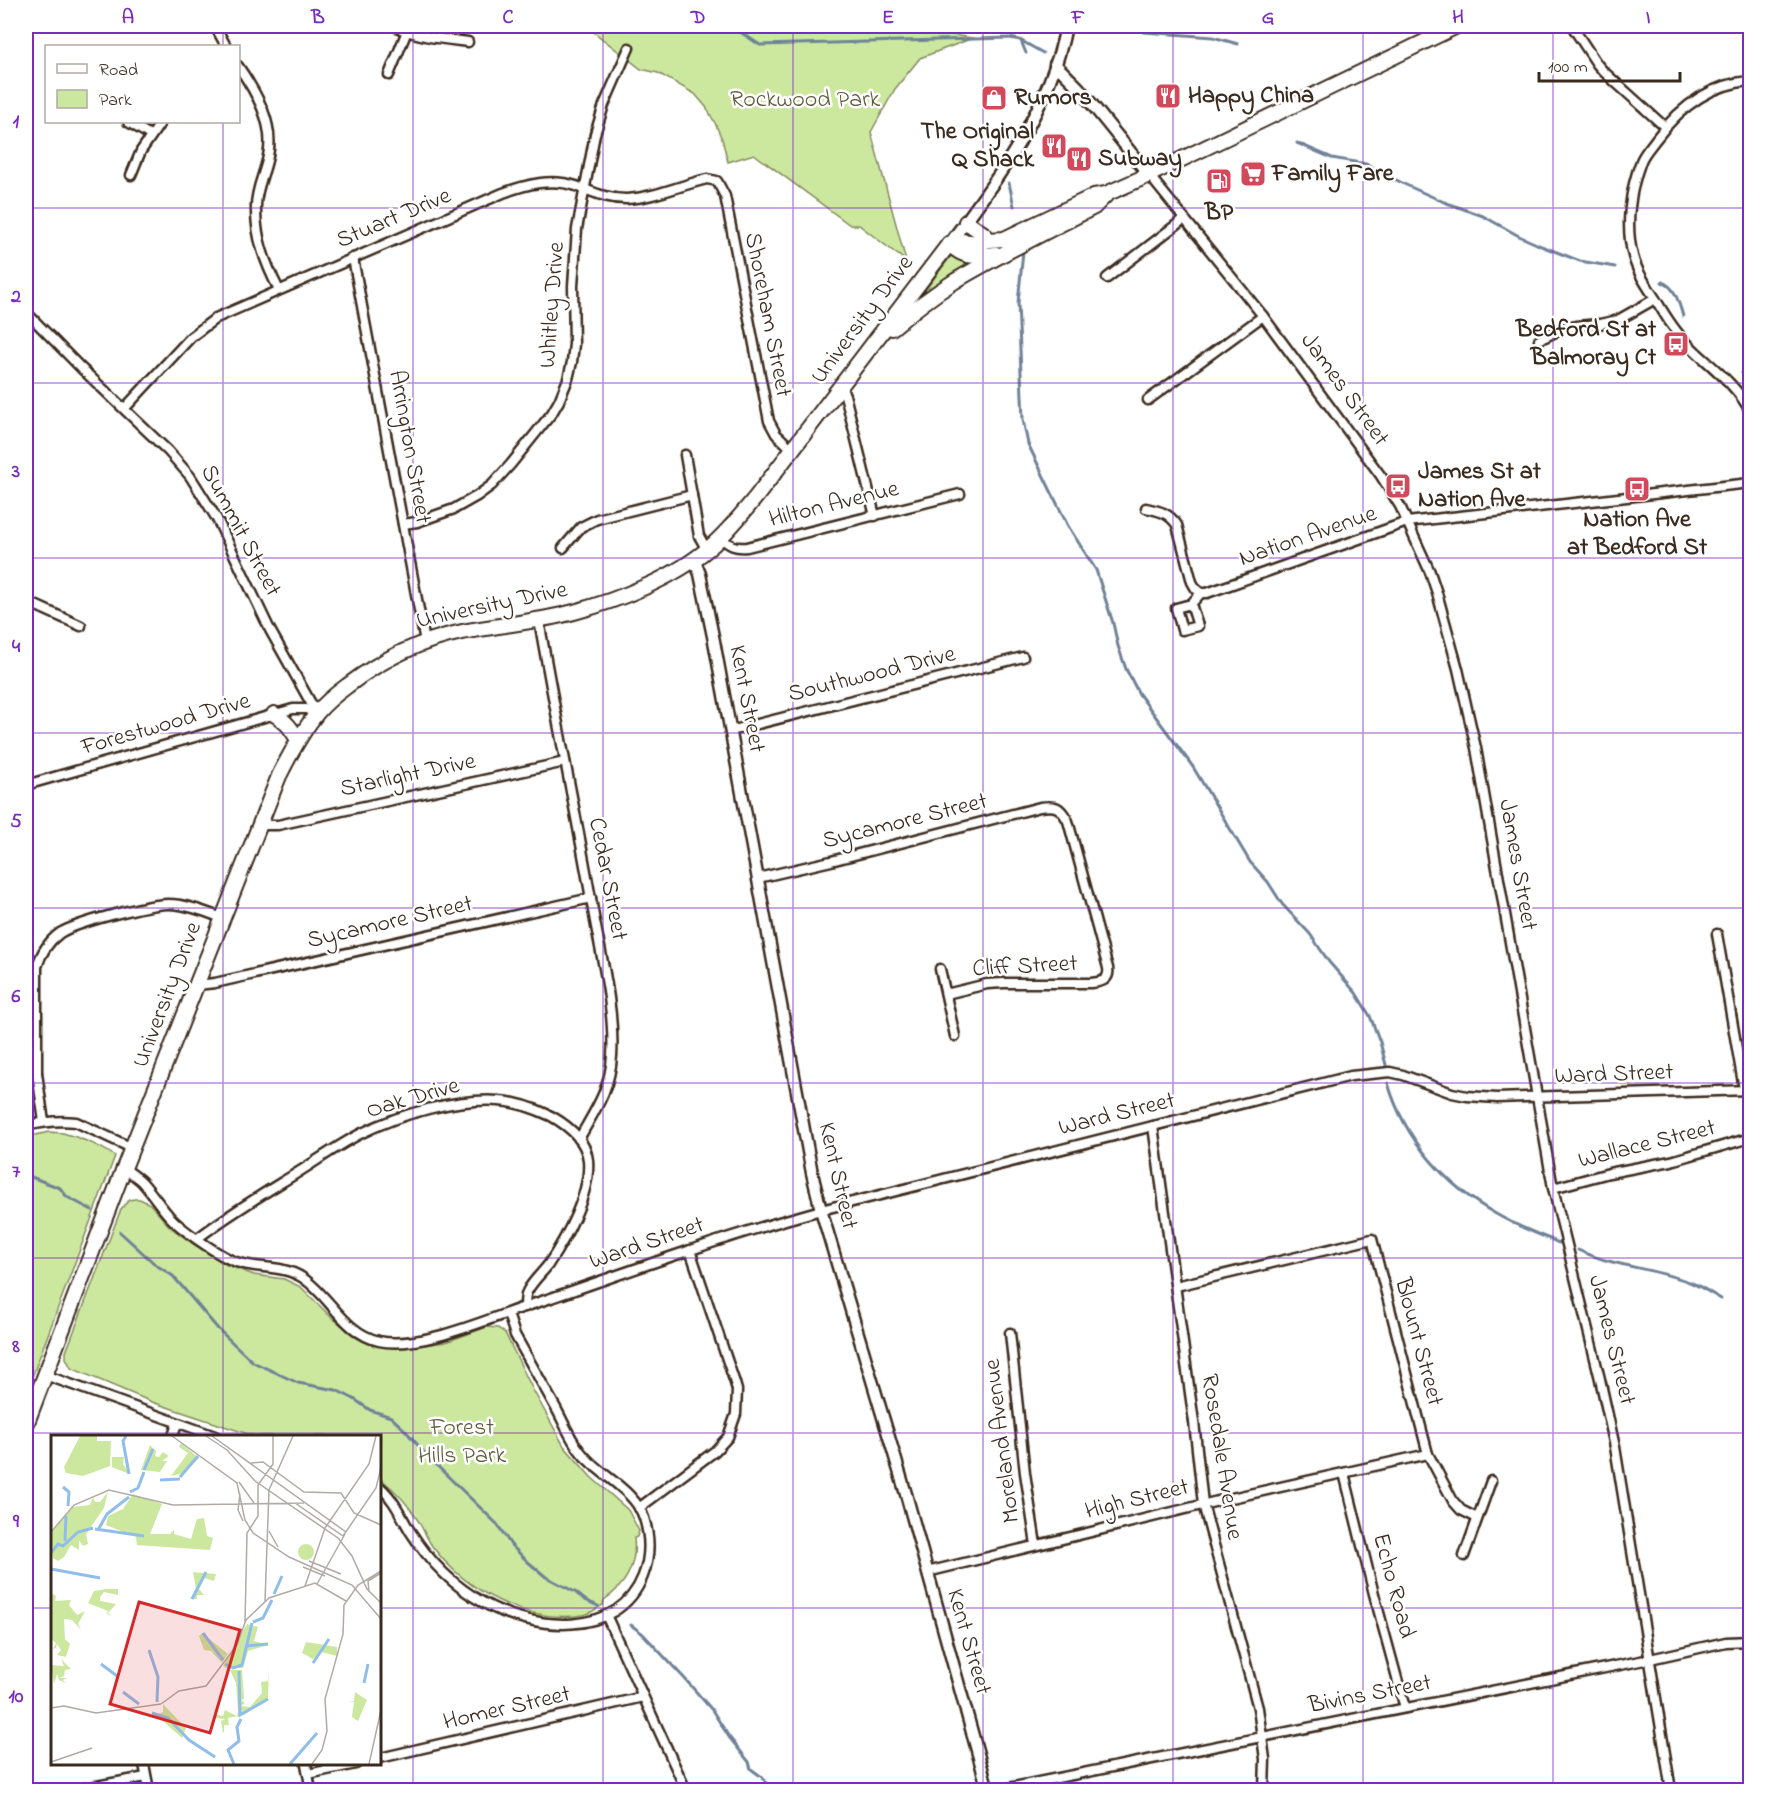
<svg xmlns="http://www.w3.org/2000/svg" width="1776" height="1816" font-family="'Indie Flower',sans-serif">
<rect width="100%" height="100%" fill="#fff"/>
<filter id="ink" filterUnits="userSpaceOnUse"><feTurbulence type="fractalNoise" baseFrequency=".0167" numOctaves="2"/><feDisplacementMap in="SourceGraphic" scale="12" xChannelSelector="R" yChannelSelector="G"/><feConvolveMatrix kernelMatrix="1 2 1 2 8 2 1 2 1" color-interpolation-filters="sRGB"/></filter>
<g filter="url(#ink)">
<g fill="#cce89f" stroke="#84895e" stroke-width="1.5">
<polygon points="586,26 893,26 973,38 920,58 895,89 871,132 906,261 859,225 850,225 754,154 728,162 722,139 715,123 706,107 695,94 658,73 641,69"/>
<polygon points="951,256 979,264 916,302"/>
<path d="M49 1132C53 1133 59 1132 63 1133 81 1138 99 1145 115 1156L26 1393V1137Z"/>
<path d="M135 1199H140L150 1204 170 1227 193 1244 227 1265 254 1275 284 1279 301 1287 332 1318 362 1340 379 1346 409 1347 446 1342 487 1327 498 1328 505 1333 533 1390 564 1446 591 1477 628 1510 639 1531 637 1537 634 1538C637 1565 626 1585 604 1600L603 1605C597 1608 590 1614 583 1615 526 1624 466 1591 432 1546 427 1538 423 1530 419 1522 409 1505 395 1490 380 1478V1436H254L152 1402 71 1368 66 1358V1352L121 1209 129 1200Z"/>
</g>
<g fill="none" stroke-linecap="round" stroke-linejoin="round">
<g stroke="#6f8298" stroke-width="3">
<polyline points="731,26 760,45 1010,38 1020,40 1043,53"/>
<polyline points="1144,32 1213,37 1238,44"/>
<polyline points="1021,41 1026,53"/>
<polyline points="1297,143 1332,158 1366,164 1406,185 1444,202 1483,216 1519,236 1541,246 1580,261 1615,267"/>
<polyline points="1009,183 1014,206"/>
<polyline points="1023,251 1018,303 1023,420 1028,444 1068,526 1096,570 1113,623 1118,646 1126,669 1139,694 1193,767 1250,862 1268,882 1282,904 1310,934 1329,962 1356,993 1370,1016 1380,1042 1386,1065"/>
<path d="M1662 282C1676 287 1679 304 1683 316"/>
<polyline points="1742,373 1750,383"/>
<path d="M1388 1083C1404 1139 1446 1186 1496 1214 1516 1226 1538 1234 1559 1243"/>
<polyline points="26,1175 60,1188 67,1197 92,1210"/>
<polyline points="120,1232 156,1265 173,1276 218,1329 253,1362 298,1383 336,1390 354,1399 370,1410 391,1417 405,1430 428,1457 497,1524 511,1545 527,1561 546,1577 575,1592 585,1600 598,1606"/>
<path d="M1578 1250C1614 1267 1655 1268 1692 1283 1702 1287 1712 1294 1721 1299"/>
<polyline points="631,1625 643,1634 685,1679 712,1710 729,1737 749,1762 751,1769 762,1777 771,1790"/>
</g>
<g stroke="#3b2a1e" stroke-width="13">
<g id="minor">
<polyline points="215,26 226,46"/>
<path d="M394 26C417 37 443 39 468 42"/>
<polyline points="1572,26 1597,64 1603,71 1665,127"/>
<path d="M238 66C256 92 275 124 268 156 265 173 256 188 256 206 255 236 265 263 279 290"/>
<polyline points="389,75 407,31"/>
<path d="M1750 81C1710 84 1680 107 1656 139 1651 146 1644 153 1641 161 1630 190 1625 226 1633 256 1637 272 1647 286 1656 300 1665 315 1673 329 1685 341 1708 365 1735 382 1750 411"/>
<polyline points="128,122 150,135"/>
<polyline points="131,175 141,151 161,122"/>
<polyline points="1149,175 1263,316 1381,476 1400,506 1430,572 1437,593 1458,669 1476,748 1553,1188 1600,1379 1615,1447 1671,1790"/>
<polyline points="353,258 425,642"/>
<polyline points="1107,278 1184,219"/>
<polyline points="26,312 81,368 168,451 190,476 217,519 270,630 317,714"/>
<polyline points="1539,340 1562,329 1576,326 1600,324 1618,320 1655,299"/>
<polyline points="840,386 845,395 875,516"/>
<polyline points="1148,400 1263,316"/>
<path d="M125 408 191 337 216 318 503 193C527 184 551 178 576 186 593 192 607 199 626 199 653 198 681 185 707 179L717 181 725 196 769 421 776 434 792 449"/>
<polyline points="685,455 699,536 707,550"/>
<path d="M1146 508C1160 511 1169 513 1177 525L1192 582 1196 589 1201 593"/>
<polyline points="403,524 417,522 454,509 477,496 492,485 511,464 552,413 559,401 568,379 572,362 574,344 573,286 577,229 595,134 604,105 629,48"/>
<path d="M720 537C730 546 735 548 747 547L960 494"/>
<polyline points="563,548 581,527 597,519 692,495"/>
<polyline points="1201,593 1207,593 1407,522 1750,483"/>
<polyline points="26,601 81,626"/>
<polyline points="1191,604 1198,626 1182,630 1176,608 1191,604 1201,593"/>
<path d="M539 620C556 719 577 817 594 916 602 960 615 1011 612 1056 610 1090 595 1110 579 1139"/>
<polyline points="730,731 1023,657"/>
<polyline points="26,785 293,709 306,709 316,713"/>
<polyline points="260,825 278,825 565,762"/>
<path d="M758 878 831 861 1040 807C1056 805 1060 806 1068 821L1108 968C1110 980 1102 982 1091 983H1004L987 984 946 994"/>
<polyline points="1717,934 1744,1089"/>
<polyline points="940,969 955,1036"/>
<polyline points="197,985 215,983 591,898"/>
<polyline points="26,1075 37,1073"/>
<path d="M44 1122 37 1073V967C41 953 49 941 60 933 76 923 148 904 168 904 186 904 206 912 222 918"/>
<path d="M26 1126C42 1122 60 1120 76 1122L132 1148"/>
<polyline points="1153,1126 1194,1422 1203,1504 1258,1708 1265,1759 1264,1790"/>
<path d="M124 1168C130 1173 137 1177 142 1182 152 1193 160 1206 170 1217 182 1230 213 1251 229 1259 253 1271 281 1263 303 1278 331 1297 344 1333 379 1341 419 1350 488 1319 527 1306 582 1288 636 1268 691 1250 734 1235 777 1222 821 1210L1351 1076 1390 1072 1403 1075 1452 1093 1467 1096 1497 1098 1750 1090"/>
<polyline points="1553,1188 1609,1173 1671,1161 1750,1138"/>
<path d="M198 1238C229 1214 263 1194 297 1173 318 1160 340 1144 362 1133 400 1114 457 1098 499 1101 518 1102 534 1108 551 1116 567 1125 586 1140 588 1160 591 1193 566 1238 548 1265 542 1273 533 1281 528 1290 525 1294 525 1302 525 1307"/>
<polyline points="1176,1286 1372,1239 1428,1454 1453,1501 1461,1510 1477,1518"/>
<polyline points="1010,1333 1025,1473 1036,1545"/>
<polyline points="45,1375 215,1436"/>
<polyline points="173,1436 177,1424"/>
<polyline points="1344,1473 1374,1594 1405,1708"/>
<path d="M380 1487C394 1499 401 1516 410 1531 429 1561 453 1586 484 1603 532 1630 618 1640 643 1576 650 1558 650 1537 644 1518 636 1493 606 1478 588 1460 574 1447 566 1427 557 1410 543 1385 529 1360 515 1335L508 1314"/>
<polyline points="639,1508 715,1451 728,1437 736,1414 737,1390 735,1383 690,1250"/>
<polyline points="1464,1556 1491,1481"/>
<polyline points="927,1572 1218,1501 1428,1454"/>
<polyline points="606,1615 686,1790"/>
<polyline points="380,1758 643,1697"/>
<polyline points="144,1764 149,1790"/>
<polyline points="306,1764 311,1790"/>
<polyline points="308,1774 356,1764"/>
<polyline points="74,1790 146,1777"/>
<polyline points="998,1790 1650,1659 1726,1642 1750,1641"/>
</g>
</g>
<g stroke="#3b2a1e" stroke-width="15">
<g id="tertiary">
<polyline points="1055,64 1078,87 1149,175"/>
<path d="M949 244C999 178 1050 108 1066 26"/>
<polyline points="694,559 700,574 714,641 812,1173 821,1210 906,1494 988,1790"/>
</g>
</g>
<g stroke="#3b2a1e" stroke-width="18">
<g id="primary">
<polyline points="966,222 984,234 989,240"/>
<polyline points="949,244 961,241 979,243 989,240 1004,239 1094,196 1106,194 1149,175 1457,26"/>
<path d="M949 244C967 260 974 256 996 254"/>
<path d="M892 328C912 311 933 295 955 281 1000 254 1047 231 1094 207L1106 195"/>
<path d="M274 714C286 721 291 728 298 740"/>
<path d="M26 1425 124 1168 279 776C290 754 301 733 317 713 325 703 336 694 347 686 382 659 419 641 462 632 499 625 537 622 574 612 619 600 674 578 709 548 727 533 741 515 756 497L949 244"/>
</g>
</g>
<use href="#minor" stroke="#fff" stroke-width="8"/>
<use href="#tertiary" stroke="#fff" stroke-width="10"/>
<use href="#primary" stroke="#fff" stroke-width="14"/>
</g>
</g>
<path fill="none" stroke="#7b2cbf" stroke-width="1.5" stroke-opacity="0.55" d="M223 26V46M413 26V1790M603 26V1790M793 26V1790M983 26V1790M1173 26V1790M1363 26V1790M1553 26V1790M223 122V1436M26 208H1750M26 383H1750M26 558H1750M26 733H1750M26 908H1750M26 1083H1750M26 1258H1750M26 1433H1750M26 1608H52M380 1608H1750M223 1764V1790"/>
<defs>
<g id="restaurant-square" transform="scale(1.35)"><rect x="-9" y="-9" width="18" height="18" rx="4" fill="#d1495b" stroke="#fff"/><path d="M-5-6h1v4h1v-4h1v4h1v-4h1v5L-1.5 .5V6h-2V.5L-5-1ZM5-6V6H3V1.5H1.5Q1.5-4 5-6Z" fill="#fff"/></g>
<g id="shop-square" transform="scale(1.35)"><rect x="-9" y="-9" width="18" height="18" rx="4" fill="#d1495b" stroke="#fff"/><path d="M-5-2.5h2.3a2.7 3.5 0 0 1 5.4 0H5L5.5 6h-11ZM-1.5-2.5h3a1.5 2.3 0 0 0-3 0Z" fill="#fff"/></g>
<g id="supermarket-square" transform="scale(1.35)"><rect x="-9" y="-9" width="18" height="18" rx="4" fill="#d1495b" stroke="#fff"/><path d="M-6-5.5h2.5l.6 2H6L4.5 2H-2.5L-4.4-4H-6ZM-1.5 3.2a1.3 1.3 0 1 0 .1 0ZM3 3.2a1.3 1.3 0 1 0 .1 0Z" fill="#fff"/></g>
<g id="fuel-square" transform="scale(1.35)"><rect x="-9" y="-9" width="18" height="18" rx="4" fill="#d1495b" stroke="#fff"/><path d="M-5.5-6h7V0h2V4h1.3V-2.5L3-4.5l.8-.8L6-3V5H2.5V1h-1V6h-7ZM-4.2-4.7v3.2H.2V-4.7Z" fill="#fff"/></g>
<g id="bus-square" transform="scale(1.35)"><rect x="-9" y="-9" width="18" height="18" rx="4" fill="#d1495b" stroke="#fff"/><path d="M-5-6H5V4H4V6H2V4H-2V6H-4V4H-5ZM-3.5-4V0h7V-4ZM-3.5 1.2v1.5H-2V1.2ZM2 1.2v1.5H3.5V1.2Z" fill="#fff"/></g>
</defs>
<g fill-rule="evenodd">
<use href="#restaurant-square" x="1168" y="96"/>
<use href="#shop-square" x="994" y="98"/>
<use href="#restaurant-square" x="1054" y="146"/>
<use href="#restaurant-square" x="1079" y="159"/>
<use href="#supermarket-square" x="1253" y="174"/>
<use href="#fuel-square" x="1219" y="181"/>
<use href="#bus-square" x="1676" y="344"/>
<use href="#bus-square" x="1398" y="486"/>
<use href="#bus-square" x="1637" y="489"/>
</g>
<g text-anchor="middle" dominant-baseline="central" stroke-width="5" stroke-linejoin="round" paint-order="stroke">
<g font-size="24" font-weight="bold" fill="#3b2a1e" stroke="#fff" text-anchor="start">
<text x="1188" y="96">Happy China</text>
<text x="1014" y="98">Rumors</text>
<text x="1034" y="132" text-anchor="end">The Original<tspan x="1034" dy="28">Q Shack</tspan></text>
<text x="1098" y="159">Subway</text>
<text x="1272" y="174">Family Fare</text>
<text x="1219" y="213" text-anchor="middle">BP</text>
<text x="1656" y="330" text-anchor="end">Bedford St at<tspan x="1656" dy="28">Balmoray Ct</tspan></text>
<text x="1418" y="472">James St at<tspan x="1418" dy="28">Nation Ave</tspan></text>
<text x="1637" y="520" text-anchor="middle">Nation Ave<tspan x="1637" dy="28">at Bedford St</tspan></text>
</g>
<g font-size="24" fill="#5f5a3e" stroke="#fff">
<text x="805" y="100">Rockwood Park</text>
<text x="462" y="1428">Forest<tspan x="462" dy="28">Hills Park</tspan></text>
</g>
<g font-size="24" fill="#3b2a1e" stroke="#fff">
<text transform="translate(394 219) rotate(-23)">Stuart Drive</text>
<text transform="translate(553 305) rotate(-86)">Whitley Drive</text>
<text transform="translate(767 315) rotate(79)">Shoreham Street</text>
<text transform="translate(863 320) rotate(-53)">University Drive</text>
<text transform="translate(1344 390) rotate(54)">James Street</text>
<text transform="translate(409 447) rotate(80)">Arrington Street</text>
<text transform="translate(834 505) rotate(-14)">Hilton Avenue</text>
<text transform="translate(240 531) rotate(62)">Summit Street</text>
<text transform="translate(1308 537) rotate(-19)">Nation Avenue</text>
<text transform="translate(492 606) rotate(-12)">University Drive</text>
<text transform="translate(872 675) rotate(-14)">Southwood Drive</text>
<text transform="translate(746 699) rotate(79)">Kent Street</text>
<text transform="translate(166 725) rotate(-16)">Forestwood Drive</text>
<text transform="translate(408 776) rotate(-12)">Starlight Drive</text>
<text transform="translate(905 822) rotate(-14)">Sycamore Street</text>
<text transform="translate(1517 865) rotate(80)">James Street</text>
<text transform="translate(607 879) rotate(79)">Cedar Street</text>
<text transform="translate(390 923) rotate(-13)">Sycamore Street</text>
<text transform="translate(1025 967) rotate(-3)">Cliff Street</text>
<text transform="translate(168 995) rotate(-69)">University Drive</text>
<text transform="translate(1614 1075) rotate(-2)">Ward Street</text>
<text transform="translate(413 1099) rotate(-16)">Oak Drive</text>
<text transform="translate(1117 1115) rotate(-14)">Ward Street</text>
<text transform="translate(1647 1145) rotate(-14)">Wallace Street</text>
<text transform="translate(837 1176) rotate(77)">Kent Street</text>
<text transform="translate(647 1244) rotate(-19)">Ward Street</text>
<text transform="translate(1611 1340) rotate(76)">James Street</text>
<text transform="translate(1418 1342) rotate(75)">Blount Street</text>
<text transform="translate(1003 1441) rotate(-97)">Moreland Avenue</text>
<text transform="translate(1221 1457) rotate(81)">Rosedale Avenue</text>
<text transform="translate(1137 1500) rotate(-14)">High Street</text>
<text transform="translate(1393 1586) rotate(75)">Echo Road</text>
<text transform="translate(968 1642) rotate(74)">Kent Street</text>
<text transform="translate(1370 1695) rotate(-11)">Bivins Street</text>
<text transform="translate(507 1709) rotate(-13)">Homer Street</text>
</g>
</g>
<g transform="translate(51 1435)">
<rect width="330" height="330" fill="#fff"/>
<path d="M29 1H46V6H60L59 31 32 41 15 38 13 32ZM130 8 148 23 133 38 120 41 137 18 128 12ZM99 10 105 16 104 21 108 22 112 17 118 21 111 26H116L109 37 90 35ZM61 22H73L72 29 76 35 74 23H76L78 39 61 32ZM57 57 53 73 35 99 37 109 32 111 28 105V115L20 110 13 122 7 126 2 123 0 98 21 72 39 70 42 62 44 67H49ZM82 59 111 69 99 99H119L123 95V99L140 104 146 84 153 83 156 101 162 103 159 115 86 110 85 102 55 90 57 81 72 74ZM247 117a8 8 0 1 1 16 0a8 8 0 1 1-16 0ZM142 137 165 139 163 146 153 143 148 154 153 160H146V164H139L145 154ZM55 154H67V160L53 157 49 162V166L65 169 57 178 61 181 56 179 57 176 37 168 43 156ZM0 158 5 161 4 166 20 165 18 170 26 180 34 176 27 189 30 195 21 185 13 184 14 204 19 209 15 222 6 220 10 215 6 209 5 213 2 214 5 208 0 204ZM196 189 207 192 203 206 217 210 197 216 192 233H175L172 231ZM151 198 177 219 171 228 160 216 153 215 148 201ZM255 207 286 212V221L270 217 262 224 251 218ZM10 224 20 234 14 235 13 241 8 243H16L12 245 15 248 8 245 6 239 3 249 0 230 13 231ZM218 233 217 263 193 280 177 283 178 290H173V297L172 298 170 286 174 284 165 283 163 279 172 281 174 275 186 281 187 276 185 248 179 235H191L193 264 190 265 194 268 190 271 199 272 211 258 210 247 217 246ZM304 257 316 265 307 286 301 282 303 267 298 266H303ZM112 269 135 293 131 303 105 280 112 277Z" fill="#cce89f"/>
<path fill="none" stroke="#91bdea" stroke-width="3" d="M75 1 72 6 78 39M93 35 102 14M129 42 147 21M109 45 129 44M12 52 18 57 17 71M79 57 87 53 93 37M44 94 93 101M47 95 56 79 78 62M14 106 15 81M0 118 7 109 12 111 27 97 42 93M0 134 49 143M223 159 231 141M141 164 155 137M202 187 212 183 221 165M152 198 172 225M195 211 217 209M98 215 107 242 106 267M262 228 278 204M50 229 66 241M174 229 182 233 191 230 201 188M188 236 189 280 217 264M313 248 317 229M72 257 88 269M101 278 117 283 138 305 164 322M183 329 177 315 188 306 186 292 190 284M239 329 266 298"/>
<path fill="none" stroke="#b1aaa5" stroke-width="1.5" d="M121 1 186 48 194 85 202 98 238 122 301 150 330 184M155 1 176 15 204 46 287 103 301 121 316 154 330 168M161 1 295 97M200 28 212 27 253 57 290 58 303 78 330 90M188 47 203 68M189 59 187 75 192 86M244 68 292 101 325 53 330 32M218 96 227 112M0 97 23 70 58 55 122 70 253 68M258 126 290 139M252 132 274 141M266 149 294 99M254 151 274 93 318 29 325 1M318 157 317 146 330 138M214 166 218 55 242 1M194 187 196 98 207 81V50L222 29V1M110 269 128 256 155 251 186 210 195 185 218 163 264 148 295 166M0 273 13 271 45 278 110 269M0 327 41 313M261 329 271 315 276 296 274 264 292 199 293 170 307 150 330 136M318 329 330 275"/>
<path fill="#d62828" fill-opacity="0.15" stroke="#d62828" stroke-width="3" d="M88 167 189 195 159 298 59 269Z"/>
<rect width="330" height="330" fill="none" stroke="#3b2a1e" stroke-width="3"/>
</g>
<rect width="1776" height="1816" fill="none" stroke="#fff" stroke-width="66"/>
<rect x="45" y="45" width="195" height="78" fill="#ffffff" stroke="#b1aaa5" stroke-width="1.5"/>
<rect x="57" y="64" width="30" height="9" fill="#ffffff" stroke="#b1aaa5" stroke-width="1.5"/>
<text x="99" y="75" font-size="18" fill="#3b2a1e">Road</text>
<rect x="57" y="90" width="30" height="18" fill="#cce89f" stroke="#b1aaa5" stroke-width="1.5"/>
<text x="99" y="105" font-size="18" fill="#3b2a1e">Park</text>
<path d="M1539 72v9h141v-9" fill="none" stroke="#3b2a1e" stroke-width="3"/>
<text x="1548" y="72" font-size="18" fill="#3b2a1e" stroke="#ffffff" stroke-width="4.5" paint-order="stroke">100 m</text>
<rect x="33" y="33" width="1710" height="1750" fill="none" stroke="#7b2cbf" stroke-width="2"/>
<g font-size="20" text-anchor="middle" font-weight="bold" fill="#7b2cbf">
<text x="128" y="23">A</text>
<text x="318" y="23">B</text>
<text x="508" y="23">C</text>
<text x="698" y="23">D</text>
<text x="888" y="23">E</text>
<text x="1078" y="23">F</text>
<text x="1268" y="23">G</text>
<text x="1458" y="23">H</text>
<text x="1648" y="23">I</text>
<text x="16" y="127">1</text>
<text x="16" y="302">2</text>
<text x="16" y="477">3</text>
<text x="16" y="652">4</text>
<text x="16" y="827">5</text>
<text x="16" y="1002">6</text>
<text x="16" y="1177">7</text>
<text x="16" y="1352">8</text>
<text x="16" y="1527">9</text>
<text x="16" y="1702">10</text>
</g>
</svg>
